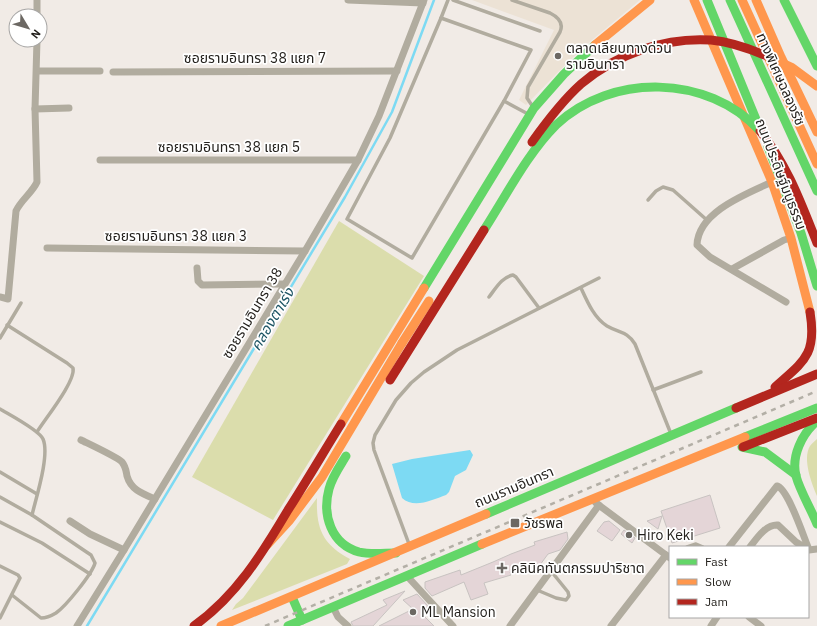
<svg xmlns="http://www.w3.org/2000/svg" width="817" height="626" font-family="'IBM Plex Sans','Noto Sans Thai',sans-serif">
<rect width="100%" height="100%" fill="#f1ebe6"/>
<polygon fill="#ece2d5" points="472,0 640,0 586,45 564,66 526,105 519,100 554,30"/>
<g fill="#dbddac">
<polygon points="339,221 424,276 273,520 192,477"/>
<path d="M817 439V496C812 484 802 459 810 446 812 443 815 441 817 439Z"/>
<path d="M317 498C316 528 322 544 350 559L347 564 232 610 236 604 243 598Z"/>
</g>
<path fill="#7ddaf3" d="M470 450 473 455 466 470 455 476 449 492 446 495C432 500 414 509 402 498L392 464 412 459Z"/>
<g fill="none" stroke-linecap="round" stroke-linejoin="round">
<polyline stroke="#7ddaf3" stroke-width="2.5" points="87,626 345,197 392,112 434,0"/>
</g>
<g fill="#e4d5d7" stroke="#c8c3c1">
<polygon points="710,495 720,528 672,543 661,511"/>
<polygon points="662,516 658,529 647,521"/>
<polygon points="609,521 620,530 612,541 597,531 604,522"/>
<polygon points="624,530 635,538 632,543 621,534"/>
<polygon points="567,532 568,539 560,550 548,554 537,569 530,565 510,572 511,575 484,583 488,594 471,600 464,582 432,596 425,588 425,582 460,570 461,575 493,562 511,554 535,545 534,542"/>
<polygon points="405,591 373,626 353,626 351,622 387,605 383,600"/>
<polygon points="417,594 428,606 421,613 434,626 379,626 413,609 403,600"/>
</g>
<g fill="none" stroke-linecap="round" stroke-linejoin="round">
<g stroke="#b1ac9f" stroke-width="3.5">
<polyline points="453,0 540,31"/>
<path d="M512 0 550 13C558 17 564 23 560 32L528 87 527 98 533 107"/>
<polygon points="441,18 531,50 504,101 412,258 347,219 390,138"/>
<polyline points="441,18 448,0"/>
<polyline points="504,101 528,114"/>
<polyline points="648,200 656,191 663,187 673,190 708,221"/>
<path d="M581 288C587 301 594 318 607 326 619 333 627 331 635 344L671 434"/>
<path d="M489 297C496 288 502 277 513 275L516 277 539 308"/>
<path d="M7 325 67 363 73 368C76 381 45 419 37 432"/>
<polyline points="0,338 21,303"/>
<polyline points="653,390 701,372"/>
<path d="M0 409C10 415 39 430 43 439 50 455 36 498 32 515"/>
<polyline points="0,472 37,494"/>
<path d="M0 497 32 515 85 551 91 555 95 563C92 574 66 606 56 613 51 616 47 618 41 618L12 595"/>
<polyline points="0,522 42,543 90,574"/>
<polyline points="409,544 374,450 373,443 375,435 396,400 411,383 424,372 457,350 599,278"/>
<polyline points="687,547 696,544 703,547"/>
<polyline points="0,566 18,575 20,578 0,618"/>
<polyline points="537,590 556,598 566,600 569,596 568,592 551,571"/>
</g>
<g stroke="#b1ac9f" stroke-width="7">
<polyline points="348,0 423,3"/>
<polyline points="37,16 37,0"/>
<polyline points="37,71 100,71"/>
<polyline points="113,72 397,71"/>
<polyline points="35,109 69,108"/>
<polyline points="100,160 358,160"/>
<path d="M772 182C746 194 698 212 697 245L710 257 786 302"/>
<polyline points="47,248 305,251"/>
<polyline points="197,268 198,281 202,285 284,284"/>
<polyline points="732,269 784,240 791,238"/>
<path d="M0 297 8 299 16 211C21 200 32 193 37 182L35 109 37 40"/>
<path d="M81 440C89 444 117 457 122 462 126 467 126 471 127 476 131 490 143 494 155 499"/>
<polyline points="596,503 670,558"/>
<polyline points="70,521 90,534 124,550"/>
<path d="M729 547 777 486C788 489 803 535 808 547"/>
<path d="M750 547C757 538 766 524 778 525L796 542 804 547"/>
<polyline points="808,548 809,550 817,549"/>
<polyline points="407,576 453,626"/>
<polyline points="333,607 338,617 348,626"/>
<polyline points="749,617 761,626"/>
<polyline points="77,626 124,550 305,251 358,160 379,116 424,0"/>
<polyline points="510,626 599,505"/>
<polyline points="611,626 666,555"/>
<polyline points="711,626 717,617"/>
</g>
<g stroke="#63d668" stroke-width="9">
<polyline points="707,0 760,129"/>
<polyline points="730,0 817,191"/>
<polyline points="784,0 817,66"/>
<polyline points="768,147 801,233 817,286"/>
<polyline points="424,288 534,108 564,74 595,45"/>
<path d="M817 421C802 434 791 456 796 476 800 491 811 509 817 524"/>
<polyline points="745,437 817,408"/>
<polyline points="742,447 765,452 796,475"/>
<path d="M346 456C340 466 332 477 329 489 322 515 331 544 359 552 371 555 384 553 396 553"/>
<polyline points="486,514 736,408"/>
<polyline points="292,597 302,620"/>
<polyline points="288,626 482,544"/>
</g>
<g stroke="#ff974d" stroke-width="9">
<polyline points="694,0 772,182 791,238 810,312"/>
<polyline points="742,0 817,164"/>
<polyline points="756,0 781,57 817,132"/>
<polyline points="595,45 650,0"/>
<polyline points="341,424 424,288"/>
<polyline points="482,544 745,437"/>
<polyline points="267,545 289,521 322,477 402,343"/>
<polyline points="221,626 486,514"/>
</g>
<g stroke="#b3261e" stroke-width="9">
<path d="M775 387C804 361 817 355 810 312"/>
<polyline points="736,408 817,374"/>
<polyline points="743,447 817,418"/>
<path d="M194 626C236 596 262 554 288 510 306 482 323 453 341 424"/>
</g>
<polyline stroke="#b3afa6" stroke-width="2.5" stroke-dasharray="5 5" stroke-linecap="butt" points="265,626 817,391"/>
<path stroke="#63d668" stroke-width="9" d="M484 230C506 196 527 154 556 125 611 73 708 74 760 131"/>
<g stroke="#ff974d" stroke-width="9">
<polyline points="769,57 791,67 817,86"/>
<polyline points="402,343 429,301"/>
</g>
<g stroke="#b3261e" stroke-width="9">
<path d="M760 131C787 164 801 203 817 243"/>
<path d="M532 142C547 121 562 101 581 84 616 54 665 37 711 40 731 42 751 49 769 57"/>
<polyline points="390,380 484,230"/>
</g>
</g>
<g fill="#6c6863" stroke="#fff" stroke-width="1.5">
<circle cx="558" cy="56" r="4"/>
<rect x="510" y="518" width="10" height="10" rx="2"/>
<circle cx="629" cy="535" r="4"/>
<path d="M500 562h4v4h4v4h-4v4h-4v-4h-4v-4h4z"/>
<circle cx="413" cy="612" r="4"/>
</g>
<g text-anchor="middle" dominant-baseline="central" stroke-width="3.5" stroke-linejoin="round" paint-order="stroke">
<g font-size="14" fill="#24211d" stroke="#fff" text-anchor="start">
<text x="566" y="48">ตลาดเลียบทางด่วน<tspan x="566" dy="16">รามอินทรา</tspan></text>
<text x="524" y="523">วัชรพล</text>
<text x="637" y="535">Hiro Keki</text>
<text x="511" y="568">คลินิคทันตกรรมปาริชาต</text>
<text x="421" y="612">ML Mansion</text>
</g>
<g font-size="14" fill="#24211d" stroke="#fff">
<text x="255" y="58">ซอยรามอินทรา 38 แยก 7</text>
<text transform="translate(781 79) rotate(66)">ทางพิเศษฉลองรัช</text>
<text x="229" y="147">ซอยรามอินทรา 38 แยก 5</text>
<text transform="translate(781 174) rotate(69)">ถนนประดิษฐ์มนูธรรม</text>
<text x="176" y="236">ซอยรามอินทรา 38 แยก 3</text>
<text transform="translate(252 313) rotate(-59)">ซอยรามอินทรา 38</text>
<text transform="translate(514 487) rotate(-23)">ถนนรามอินทรา</text>
</g>
<g font-size="15" font-style="italic" fill="#1d5464" stroke="#fff">
<text transform="translate(272 319) rotate(-59)">คลองตาเร่ง</text>
</g>
</g>
<rect x="669" y="546" width="140" height="72" fill="#ffffff" stroke="#a7a6a5"/>
<rect x="677" y="559" width="20" height="6" fill="#63d668" stroke="#a7a6a5"/>
<text x="705" y="566" font-size="12" fill="#24211d">Fast</text>
<rect x="677" y="579" width="20" height="6" fill="#ff974d" stroke="#a7a6a5"/>
<text x="705" y="586" font-size="12" fill="#24211d">Slow</text>
<rect x="677" y="599" width="20" height="6" fill="#b3261e" stroke="#a7a6a5"/>
<text x="705" y="606" font-size="12" fill="#24211d">Jam</text>
<g transform="translate(28 28) rotate(128)"><circle r="19" fill="#ffffff" stroke="#a7a6a5"/>
<path d="M0-3L7 15L0 10L-7 15Z" fill="#6c6863"/>
<text y="-6" font-size="11" font-weight="bold" text-anchor="middle" fill="#24211d">N</text>
</g>
</svg>
